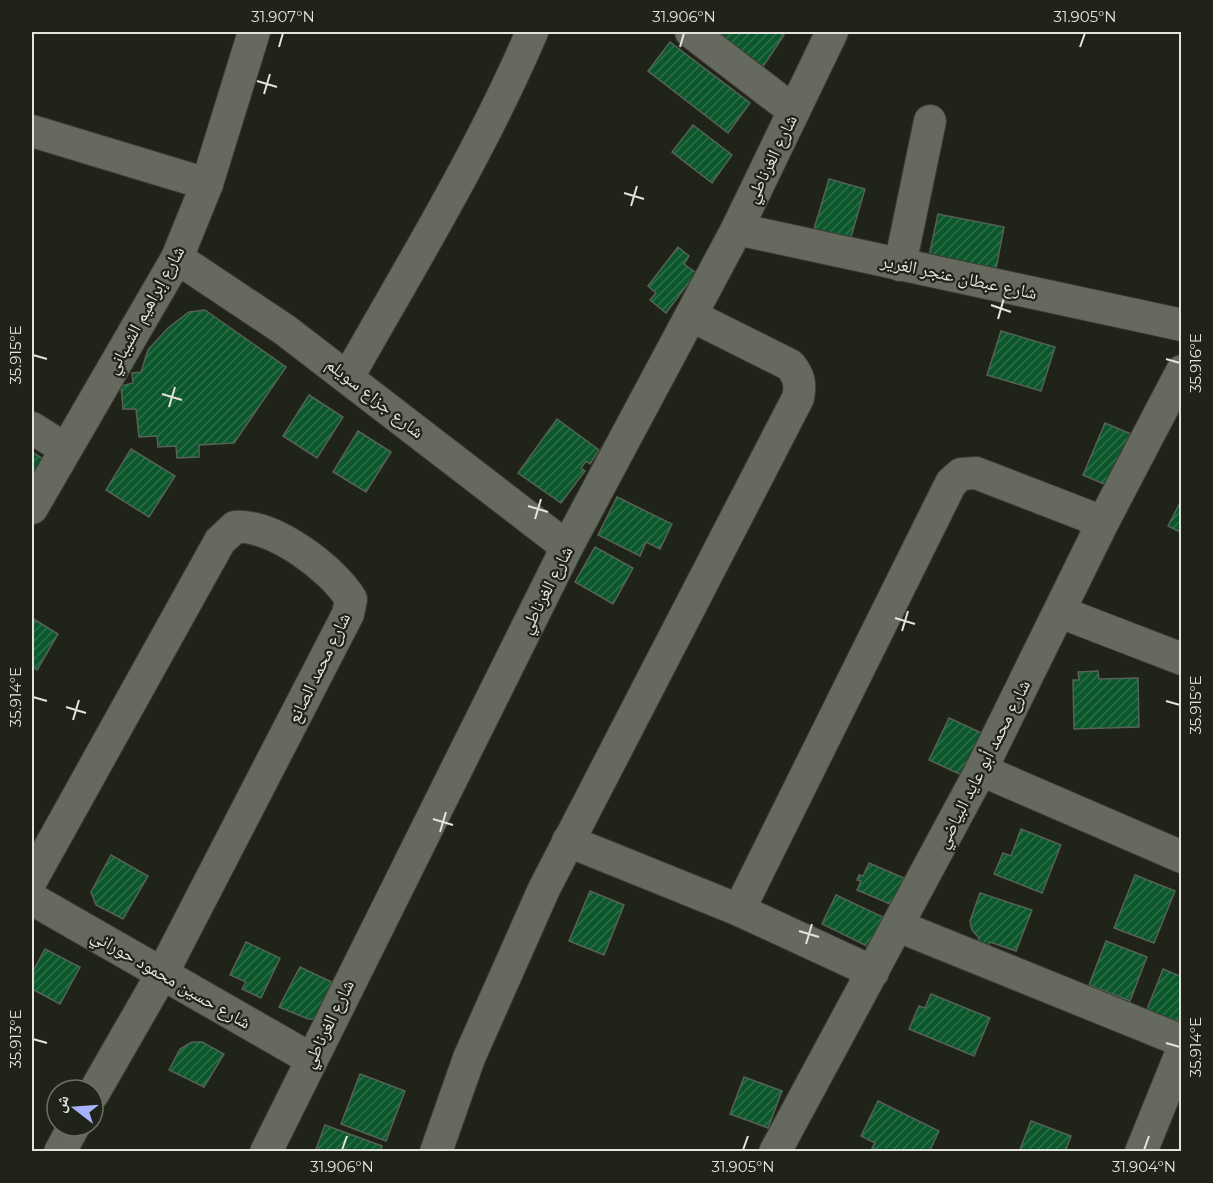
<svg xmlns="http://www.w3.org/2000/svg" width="1213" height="1183" font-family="Montserrat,'Noto Naskh Arabic',sans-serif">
<defs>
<pattern id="building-hatch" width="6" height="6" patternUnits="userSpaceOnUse" patternTransform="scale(1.5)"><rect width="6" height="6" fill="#0c582c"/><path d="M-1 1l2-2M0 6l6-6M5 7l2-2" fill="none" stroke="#2f704a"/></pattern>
</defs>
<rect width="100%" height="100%" fill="#202318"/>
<g fill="url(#building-hatch)" stroke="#566158" stroke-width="1.5">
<polygon points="712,32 778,32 784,35 762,68"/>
<polygon points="670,42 750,103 728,133 648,71"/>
<polygon points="693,125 732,155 712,183 672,152"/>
<polygon points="829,179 865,189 850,240 814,229"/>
<polygon points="938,214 1004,227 995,274 928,261"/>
<polygon points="678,247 689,256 684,264 696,273 666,313 650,300 656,293 648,286"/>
<polygon points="205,310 286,367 234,443 199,445 199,457 177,458 176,446 158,447 157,436 139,437 136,409 123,409 121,386 133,383 132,373 141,372 148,350 168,328 189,312"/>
<polygon points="1001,331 1055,347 1041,391 987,375"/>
<polygon points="309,395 343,417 317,458 283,436"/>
<polygon points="557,419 599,450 590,464 586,461 581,468 585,471 561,503 518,473"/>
<polygon points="1105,423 1138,437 1116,489 1083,475"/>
<polygon points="358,431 391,452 366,492 333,472"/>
<polygon points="131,449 175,476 149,517 106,490"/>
<polygon points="32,452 45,460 32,484"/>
<polygon points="617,497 672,524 660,549 646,542 640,556 598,535"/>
<polygon points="1182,499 1182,533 1168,526"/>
<polygon points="595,547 633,568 613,604 575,582"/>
<polygon points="32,618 58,634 37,670 32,666"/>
<polygon points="1098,671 1099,679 1138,678 1139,727 1074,729 1073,680 1079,680 1078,672"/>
<polygon points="949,718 986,735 966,777 929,760"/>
<polygon points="1021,829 1061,845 1042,893 994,874 1003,853 1011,856"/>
<polygon points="111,855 148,876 123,919 96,905 91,892"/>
<polygon points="869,863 906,879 895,906 857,890 861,881 857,880 859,875 863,876"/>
<polygon points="1135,875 1175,891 1154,943 1114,928"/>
<polygon points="590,891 624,905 604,955 569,941"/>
<polygon points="980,893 1032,910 1016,951 990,942 987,951 977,944 979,938 972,930 970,921"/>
<polygon points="836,895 885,918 871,948 822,924"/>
<polygon points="1106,941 1147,957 1130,1001 1089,985"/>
<polygon points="246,942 280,958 261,998 242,989 246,982 230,975"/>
<polygon points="45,949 80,967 60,1004 32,989 32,973"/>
<polygon points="300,967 340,986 317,1019 308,1019 279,1007"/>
<polygon points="1163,969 1182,977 1182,1022 1146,1012"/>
<polygon points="931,994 990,1018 974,1056 909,1029 919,1006 925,1008"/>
<polygon points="192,1042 202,1042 224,1054 204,1087 169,1070 180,1049"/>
<polygon points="360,1074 405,1091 386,1141 341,1124"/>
<polygon points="744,1077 782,1091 768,1128 730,1114"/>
<polygon points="878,1101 939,1131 929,1152 880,1152 872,1148 875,1143 861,1136"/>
<polygon points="1031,1121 1071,1136 1065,1152 1019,1152"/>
<polygon points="325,1125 382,1146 380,1152 315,1152"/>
</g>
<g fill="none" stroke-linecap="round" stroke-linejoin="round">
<g stroke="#3a3c34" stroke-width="34">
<g id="minor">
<polyline points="691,32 794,111"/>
<polyline points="32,131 207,184"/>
<polyline points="737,229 1182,325"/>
<polyline points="177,258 285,330 567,547"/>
<polyline points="900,265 930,121"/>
<path d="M348 377C412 264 481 151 532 32"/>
<polyline points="32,428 64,448"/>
<polyline points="32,508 177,258 207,184 254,32"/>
<polyline points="1060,612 1182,659"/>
<polyline points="981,770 1182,857"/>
<polyline points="568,841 739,910 873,972"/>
<path d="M32 879 220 541 235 527C273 524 332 568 351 599L348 614 162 974 93 1094"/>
<polyline points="32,899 311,1059"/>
<polyline points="739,910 951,483 961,474 976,473 1103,522"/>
<polyline points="898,926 1182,1041"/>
<polyline points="60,1152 74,1126"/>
<polyline points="266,1152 567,547 737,229 832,32"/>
<path d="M436 1152 469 1058 544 889 798 398C801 384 799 376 790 365L692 316"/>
<polyline points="775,1152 981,770 1103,522 1182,371"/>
<polyline points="1141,1152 1182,1051"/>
</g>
</g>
<use href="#minor" stroke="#66695d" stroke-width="32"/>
</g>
<path fill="none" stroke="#e2e4dd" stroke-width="2" d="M279 47 283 33M680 47 684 33M1080 47 1085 33M257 81 277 87M264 94 270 74M624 193 644 199M631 206 637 186M991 305 1011 312M998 319 1004 298M33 355 47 359M1166 359 1180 363M162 394 182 400M169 407 175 387M528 506 548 512M535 519 541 499M895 618 915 624M902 631 908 611M33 697 47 701M1166 701 1180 705M66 707 86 713M73 720 79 700M433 819 453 825M440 832 446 812M799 931 819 937M806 944 812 924M33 1039 47 1043M1166 1043 1180 1047M342 1150 347 1136M743 1150 748 1136M1144 1150 1149 1136"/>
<g text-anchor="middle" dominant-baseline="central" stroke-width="4.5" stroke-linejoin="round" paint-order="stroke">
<g font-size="18" fill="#e2e4dd" stroke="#202318">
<text transform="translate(771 159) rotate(-64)">شارع الغرناطي</text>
<text transform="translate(959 277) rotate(12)">شارع عبطان عنجر الغرير</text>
<text transform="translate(145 310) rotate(-61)">شارع إبراهيم الشيباني</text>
<text transform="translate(375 398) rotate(38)">شارع جزاع سويلم</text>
<text transform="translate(546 590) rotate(-63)">شارع الغرناطي</text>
<text transform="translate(319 668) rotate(-64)">شارع محمد الصانع</text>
<text transform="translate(983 764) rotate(-63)">شارع محمد أبو عايد البياضي</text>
<text transform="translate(171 979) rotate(30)">شارع حسين محمود حوراني</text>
<text transform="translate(328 1024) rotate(-64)">شارع الغرناطي</text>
</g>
</g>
<rect width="1213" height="1183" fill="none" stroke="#202318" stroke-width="66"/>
<g transform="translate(75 1108) rotate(287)"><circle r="28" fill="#202318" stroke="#6e7067" stroke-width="1.5"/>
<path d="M0-4.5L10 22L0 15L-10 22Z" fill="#a7b1fc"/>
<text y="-9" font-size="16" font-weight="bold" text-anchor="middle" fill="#e2e4dd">ش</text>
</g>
<rect x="33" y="33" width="1147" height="1117" fill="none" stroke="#e2e4dd" stroke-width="2"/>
<g font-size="15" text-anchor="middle" fill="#e2e4dd">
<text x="283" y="22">31.907°N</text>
<text x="684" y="22">31.906°N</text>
<text x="1085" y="22">31.905°N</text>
<text transform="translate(16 355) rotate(-90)" y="5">35.915°E</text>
<text transform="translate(1196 363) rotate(-90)" y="5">35.916°E</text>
<text transform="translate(16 697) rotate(-90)" y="5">35.914°E</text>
<text transform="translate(1196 705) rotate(-90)" y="5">35.915°E</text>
<text transform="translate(16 1039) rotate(-90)" y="5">35.913°E</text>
<text transform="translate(1196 1047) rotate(-90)" y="5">35.914°E</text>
<text x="342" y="1172">31.906°N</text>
<text x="743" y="1172">31.905°N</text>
<text x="1144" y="1172">31.904°N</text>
</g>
</svg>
